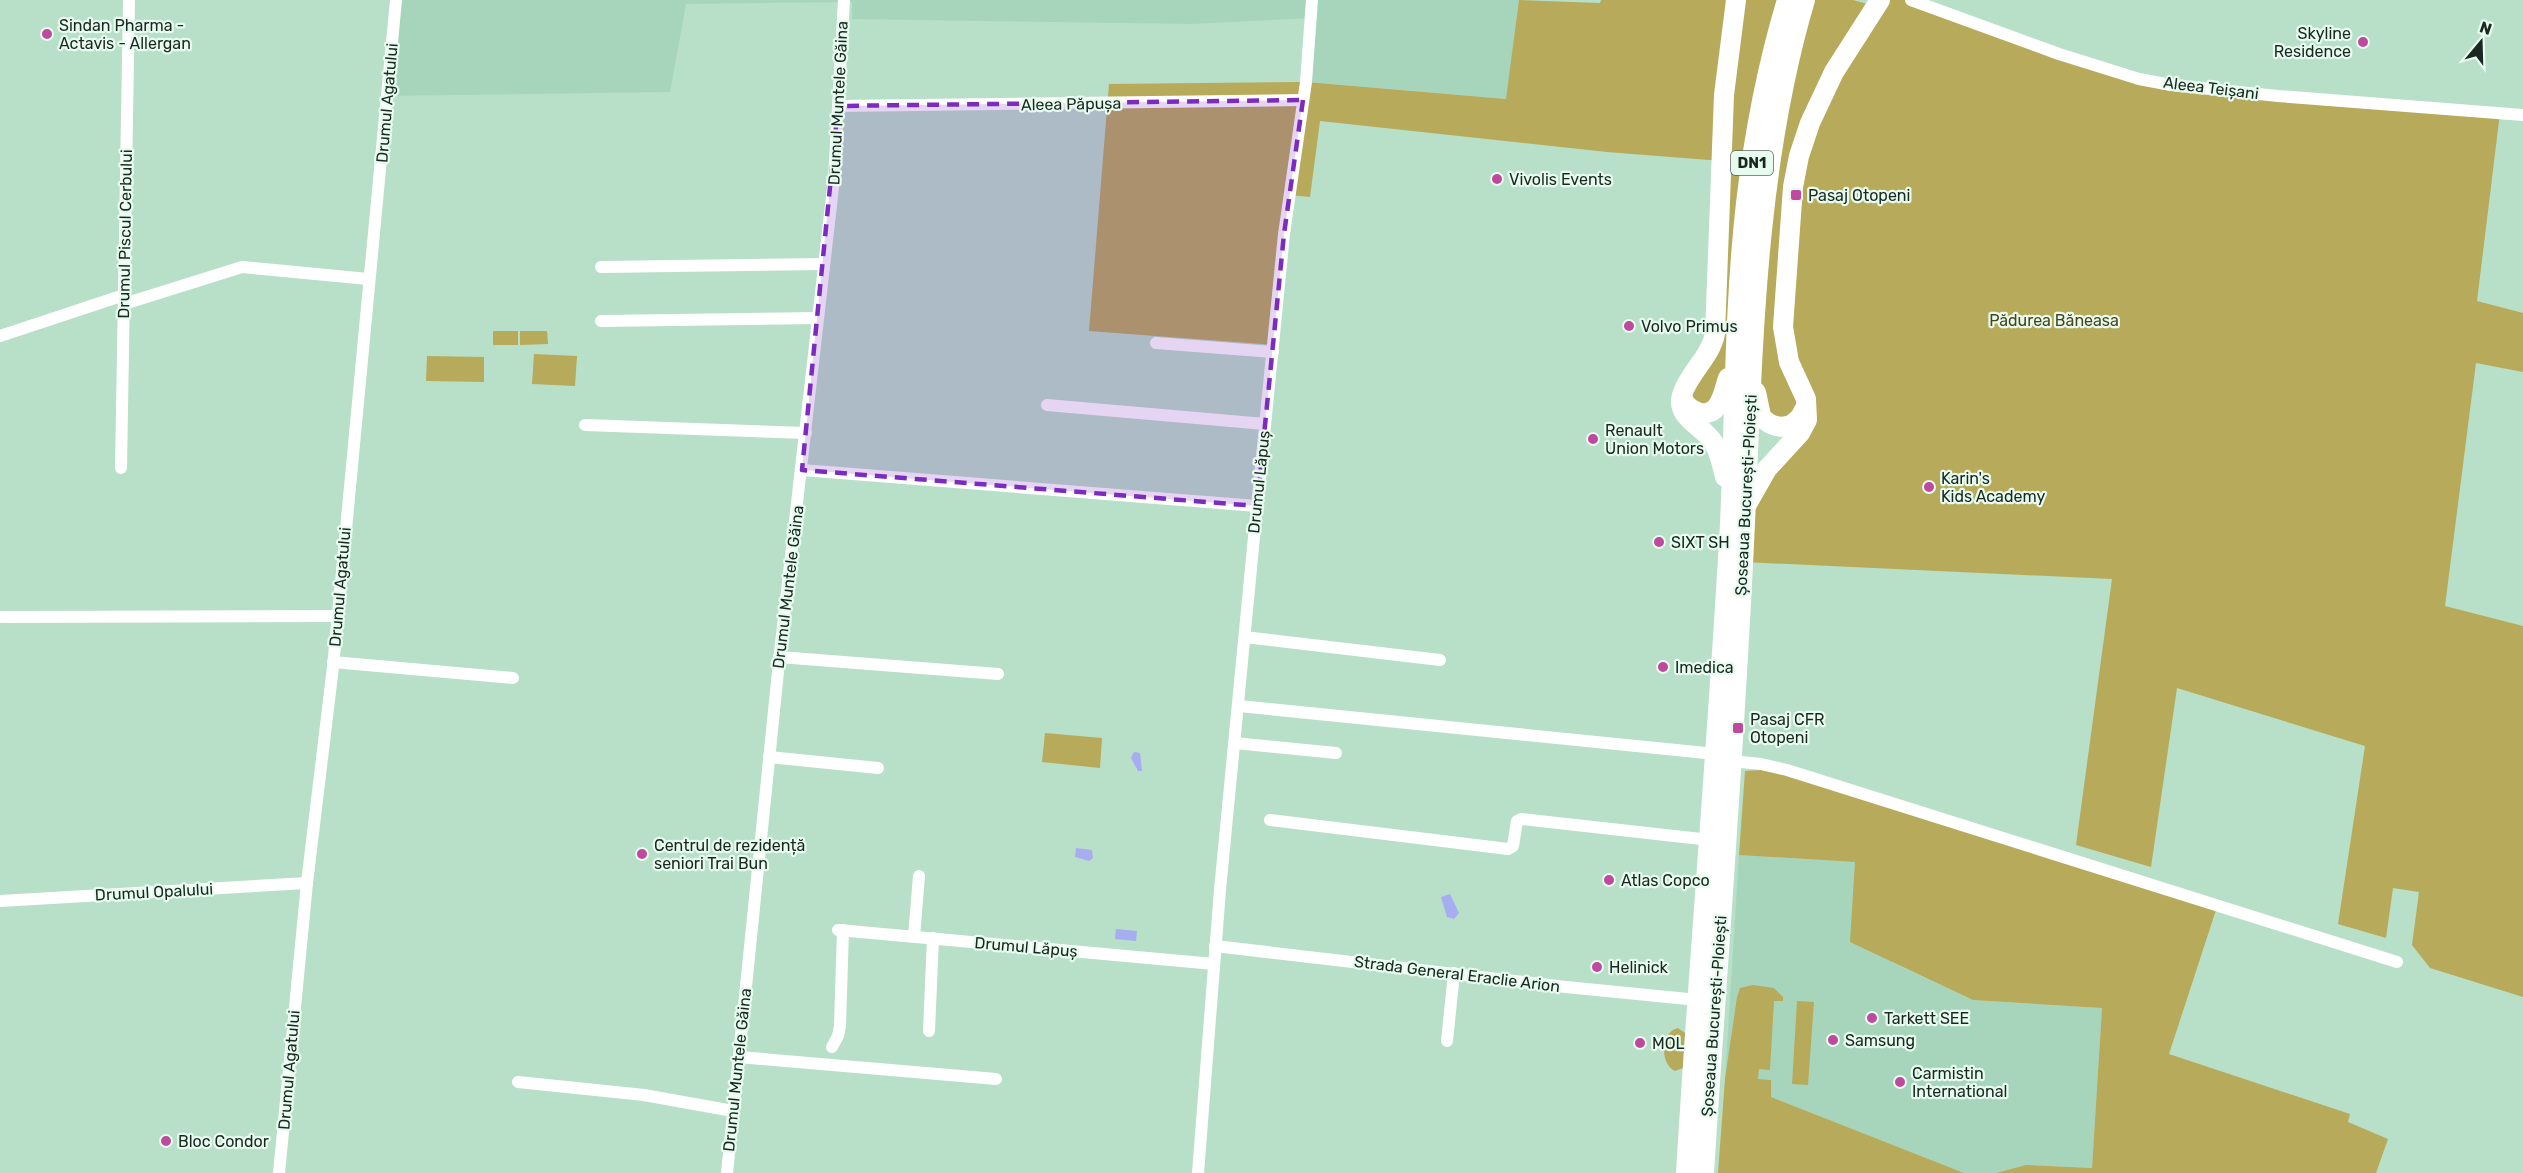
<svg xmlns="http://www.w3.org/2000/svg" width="2523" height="1173" font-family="Rubik,sans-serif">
<rect width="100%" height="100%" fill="#b8dfc8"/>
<g fill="#a7d5bb">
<polygon points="391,0 1519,0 1507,99 1306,82 1311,18 1192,24 852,19 852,2 686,4 670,92 383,96"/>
<polygon points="1739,855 1855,862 1893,963 1973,1000 2102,1008 2092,1168 2026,1165 1996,1173 1964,1173 1725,1079"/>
</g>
<g fill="#b7aa5a">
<polygon points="1519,0 1600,3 1601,0 1787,0 1735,356 1718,406 1686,405 1705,360 1722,161 1607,152 1320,121 1310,197 1289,195 1274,345 1089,331 1109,84 1306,82 1506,99"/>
<polygon points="1805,0 1853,0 1871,5 1874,0 1911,0 2139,79 2500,113 2477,301 2523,313 2523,372 2476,363 2445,606 2523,626 2523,997 2430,968 2412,945 2419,892 2393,888 2386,938 2338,924 2365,746 2177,688 2151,867 2076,845 2112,579 1743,562 1746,506 1802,414 1765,420 1754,329"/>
<rect x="493" y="331" width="25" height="14"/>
<polygon points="520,331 547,331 548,344 520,345"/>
<polygon points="534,354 577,356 575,386 532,384"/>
<polygon points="427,356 484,357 484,382 426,381"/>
<polygon points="1045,733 1102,738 1100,768 1042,762"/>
<polygon points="1762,770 1786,775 2216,910 2169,1054 2350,1114 2348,1122 2388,1139 2376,1173 1996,1173 2026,1165 2092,1168 2102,1008 1973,1000 1850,942 1855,862 1739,855 1745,771"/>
<polygon points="1753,985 1774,988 1783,997 1783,1001 1774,1001 1770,1070 1759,1069 1758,1079 1771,1080 1771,1097 1964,1173 1718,1173 1725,1079 1737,997 1740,988"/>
<polygon points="1797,1001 1814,1002 1808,1085 1792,1084"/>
<path d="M1678 1028 1685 1033 1683 1068 1675 1071C1659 1064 1661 1031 1678 1028Z"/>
</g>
<g fill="#a7adf1">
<polygon points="1134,752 1140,753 1142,771 1138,771 1131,758"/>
<polygon points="1076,848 1092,850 1093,858 1089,861 1075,857"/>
<polygon points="1450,894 1459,913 1454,919 1447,917 1441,897"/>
<polygon points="1116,929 1137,931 1136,941 1115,939"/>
</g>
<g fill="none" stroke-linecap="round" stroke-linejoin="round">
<g stroke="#fff" stroke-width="12">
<polyline points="1911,0 2059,54 2139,79 2171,85 2278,96 2523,115"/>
<polyline points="838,106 1303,100"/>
<polyline points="601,267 824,264"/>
<polyline points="124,304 242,267 368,279"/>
<polyline points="601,321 818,318"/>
<polyline points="0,336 124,295"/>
<polyline points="1156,343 1273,352"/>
<polyline points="1047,405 1265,424"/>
<polyline points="585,425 806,433"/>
<polyline points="121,468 129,0"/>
<polyline points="802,470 1257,506"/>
<polyline points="2,617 338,616"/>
<polyline points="1245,637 1440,660"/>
<polyline points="779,657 998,674"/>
<polyline points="333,662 513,678"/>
<polyline points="1239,706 1716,754"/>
<polyline points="1235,743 1336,753"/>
<polyline points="769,757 878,768"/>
<polyline points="1731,761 1761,764 1787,770 2397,962"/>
<polyline points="1270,820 1508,849 1513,846 1517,821 1521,819 1710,840"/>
<polyline points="0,901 307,883"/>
<polyline points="838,930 1214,964"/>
<polyline points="914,937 919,876"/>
<polyline points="1215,946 1566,987 1698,1000"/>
<polyline points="929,1031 933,938"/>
<polyline points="1447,1041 1454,973"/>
<polyline points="832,1047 838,1036 840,1026 843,930"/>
<polyline points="739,1057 996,1079"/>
<polyline points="518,1082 644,1095 733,1111"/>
<polyline points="279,1173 307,883 333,667 396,0"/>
<polyline points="727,1173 780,652 834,179 844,0"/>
<polyline points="1198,1173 1220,890 1257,506 1284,234 1306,82 1312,0"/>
</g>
<g stroke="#fff" stroke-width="20">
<path d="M1756 392 1761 416C1774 432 1796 430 1804 410"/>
<path d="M1683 400C1690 412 1709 420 1718 405 1723 398 1725 387 1728 378"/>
<path d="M1725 477C1722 465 1720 452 1713 442 1703 426 1675 417 1682 395 1689 372 1710 358 1715 334L1724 95 1736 0"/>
<polyline points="1747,504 1767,469 1800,433 1807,420 1806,399 1789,362 1783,327 1793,187 1799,156 1810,123 1834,72 1880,0"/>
<path d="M1686 1173C1699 956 1718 740 1730 523 1735 416 1734 309 1746 203 1754 135 1767 66 1787 0"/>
<path d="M1704 1173C1717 970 1733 767 1743 564 1753 375 1751 183 1805 0"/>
</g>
</g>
<path fill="#7b2cbf" fill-opacity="0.2" stroke="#7b2cbf" stroke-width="4.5" stroke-dasharray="12 8" stroke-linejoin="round" d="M1303 100 1284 234 1257 506 802 470 838 106Z"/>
<g fill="#c049a0" stroke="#e7fbef" stroke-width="2">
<circle cx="47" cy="34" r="6"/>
<circle cx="2363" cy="42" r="6"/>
<circle cx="1497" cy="179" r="6"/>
<rect x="1790" y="189" width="12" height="12" rx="3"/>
<circle cx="1629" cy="326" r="6"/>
<circle cx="1593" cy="439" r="6"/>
<circle cx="1929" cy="487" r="6"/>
<circle cx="1659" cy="542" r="6"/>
<circle cx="1663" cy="667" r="6"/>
<rect x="1732" y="722" width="12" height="12" rx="3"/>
<circle cx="642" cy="854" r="6"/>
<circle cx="1609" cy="880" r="6"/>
<circle cx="1597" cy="967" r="6"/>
<circle cx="1872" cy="1018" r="6"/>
<circle cx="1833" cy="1040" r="6"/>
<circle cx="1640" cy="1043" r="6"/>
<circle cx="1900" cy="1082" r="6"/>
<circle cx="166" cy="1141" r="6"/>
</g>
<g text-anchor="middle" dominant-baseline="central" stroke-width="4.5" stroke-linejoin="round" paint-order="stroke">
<rect fill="#e7fbef" stroke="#57675e" stroke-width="1.5" x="1731" y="151" width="42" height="24" rx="4.5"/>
<g font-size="15" font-weight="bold" fill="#192820">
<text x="1752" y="163">DN1</text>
</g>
<g font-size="16" fill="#192820" stroke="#e7fbef" text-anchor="start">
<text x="59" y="25">Sindan Pharma -<tspan x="59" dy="18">Actavis - Allergan</tspan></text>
<text x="2351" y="33" text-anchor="end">Skyline<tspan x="2351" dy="18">Residence</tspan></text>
<text x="1509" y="179">Vivolis Events</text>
<text x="1808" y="195">Pasaj Otopeni</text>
<text x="1641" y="326">Volvo Primus</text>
<text x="1605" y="430">Renault<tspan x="1605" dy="18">Union Motors</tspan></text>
<text x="1941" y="478">Karin's<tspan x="1941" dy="18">Kids Academy</tspan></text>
<text x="1671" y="542">SIXT SH</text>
<text x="1675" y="667">Imedica</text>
<text x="1750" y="719">Pasaj CFR<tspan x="1750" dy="18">Otopeni</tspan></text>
<text x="654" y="845">Centrul de rezidență<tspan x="654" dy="18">seniori Trai Bun</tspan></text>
<text x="1621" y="880">Atlas Copco</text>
<text x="1609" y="967">Helinick</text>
<text x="1884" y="1018">Tarkett SEE</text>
<text x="1845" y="1040">Samsung</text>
<text x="1652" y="1043">MOL</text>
<text x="1912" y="1073">Carmistin<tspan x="1912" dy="18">International</tspan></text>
<text x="178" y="1141">Bloc Condor</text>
</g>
<g font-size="16" fill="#192820" stroke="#e7fbef">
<text transform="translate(2211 88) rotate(7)">Aleea Teișani</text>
<text transform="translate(387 103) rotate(-85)">Drumul Agatului</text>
<text transform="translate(838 103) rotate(-87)">Drumul Muntele Găina</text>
<text transform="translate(1071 104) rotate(-1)">Aleea Păpușa</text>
<text transform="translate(125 234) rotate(-89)">Drumul Piscul Cerbului</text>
<text transform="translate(1259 482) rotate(-84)">Drumul Lăpuș</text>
<text transform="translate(1746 495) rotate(-87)">Șoseaua București-Ploiești</text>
<text transform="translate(340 587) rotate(-85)">Drumul Agatului</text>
<text transform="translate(788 587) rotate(-83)">Drumul Muntele Găina</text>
<text transform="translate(154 892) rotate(-3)">Drumul Opalului</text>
<text transform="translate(1026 947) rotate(5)">Drumul Lăpuș</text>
<text transform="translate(1457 974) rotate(7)">Strada General Eraclie Arion</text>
<text transform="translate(1714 1016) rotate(-86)">Șoseaua București-Ploiești</text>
<text transform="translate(289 1070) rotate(-85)">Drumul Agatului</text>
<text transform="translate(737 1070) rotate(-84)">Drumul Muntele Găina</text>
</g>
<g font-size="16" fill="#4b441a" stroke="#e7fbef">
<text x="2054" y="320">Pădurea Băneasa</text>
</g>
</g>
<g transform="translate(2481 42) rotate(19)" stroke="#e7fbef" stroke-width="4.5" paint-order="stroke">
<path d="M0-4.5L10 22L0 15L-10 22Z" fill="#192820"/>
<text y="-9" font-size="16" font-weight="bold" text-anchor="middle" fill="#192820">N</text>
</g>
</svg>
